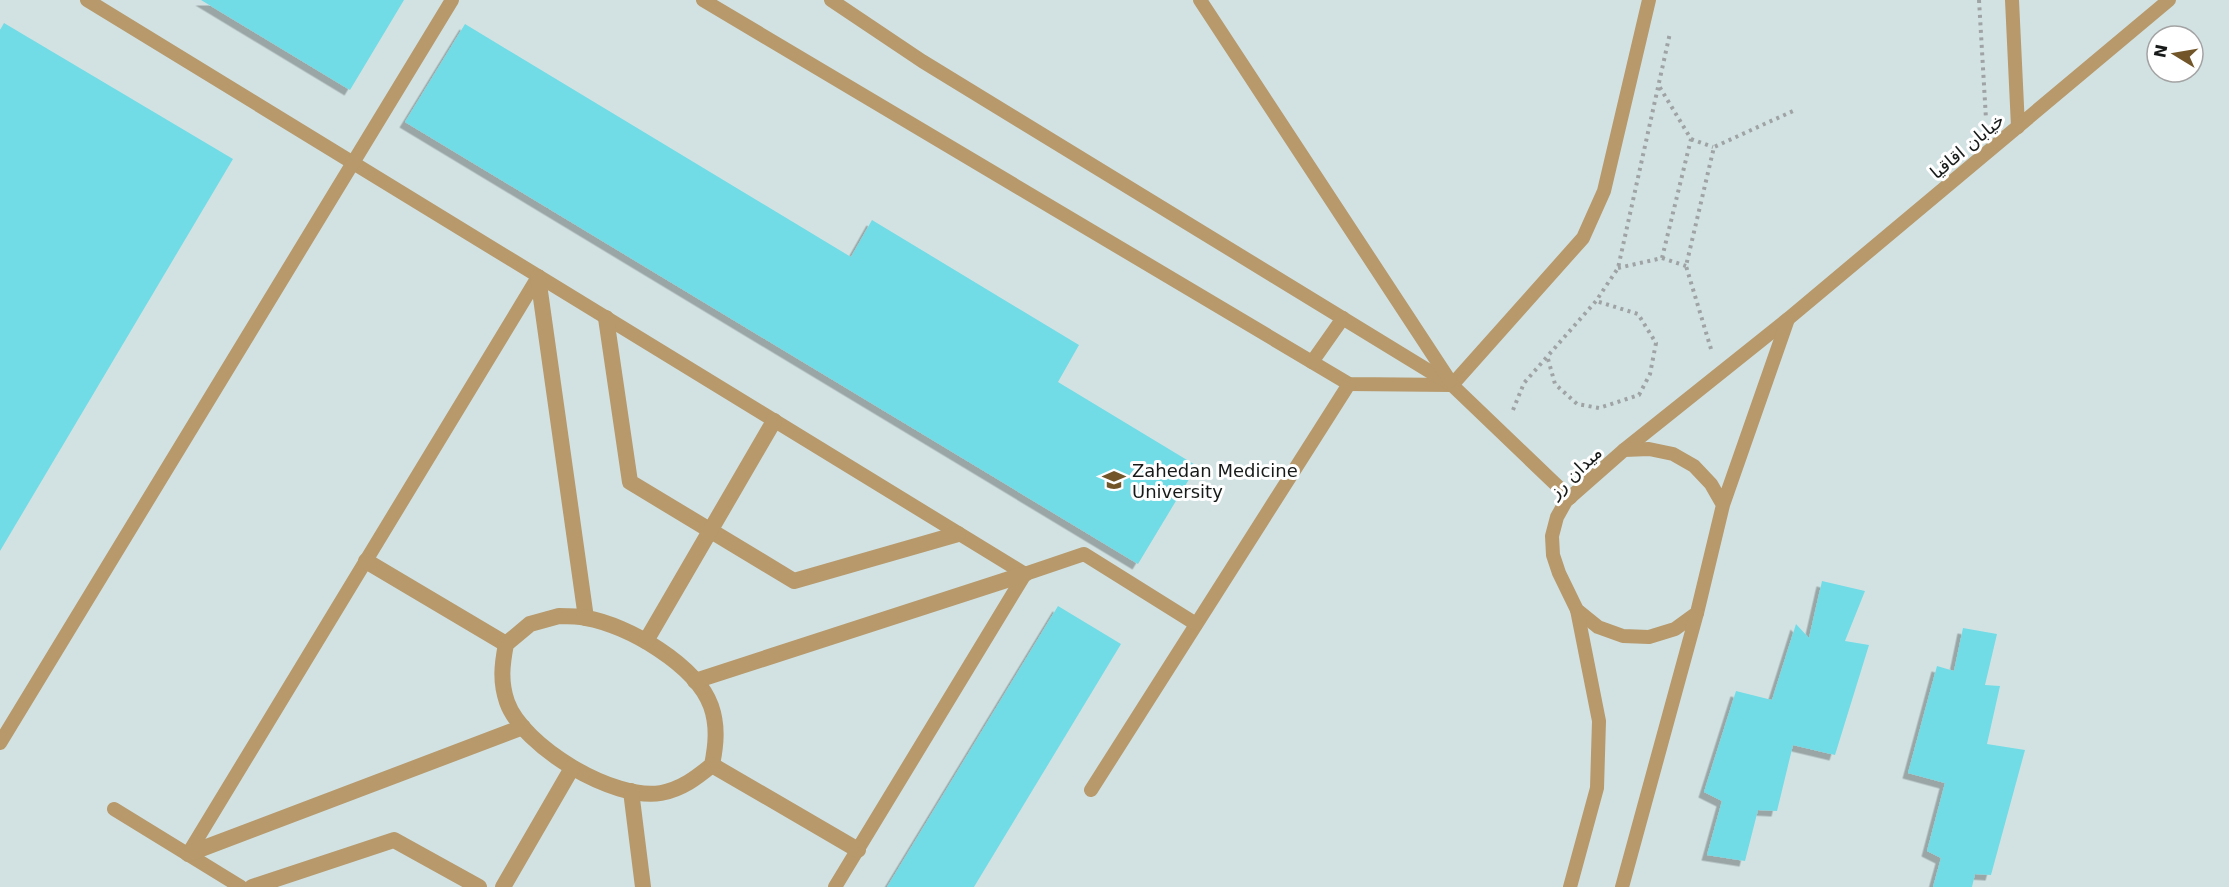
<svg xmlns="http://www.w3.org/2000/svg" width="2229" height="887" font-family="'DejaVu Sans',Cairo,sans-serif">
<defs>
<filter id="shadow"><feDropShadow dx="-5.5" dy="5.5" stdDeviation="0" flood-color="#0004"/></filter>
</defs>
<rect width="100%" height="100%" fill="#e5ebec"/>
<path fill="#d2e2e3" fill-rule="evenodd" d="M0 0H2229V887H0ZM2157 36H2193V72H2157Z"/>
<g fill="#72dce6" filter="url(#shadow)">
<polygon points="201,0 404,0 350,90"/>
<polygon points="4,23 233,159 0,551 0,30"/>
<polygon points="465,24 851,257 872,220 1079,345 1058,382 1197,466 1138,564 405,122"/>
<polygon points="1822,581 1865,591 1845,641 1869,645 1835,755 1793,745 1777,811 1758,810 1745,861 1707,855 1722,801 1704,792 1736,691 1772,700 1796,624 1809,638"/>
<polygon points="1058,606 1121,644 974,887 887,887"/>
<polygon points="1963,628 1997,634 1985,685 2000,686 1987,744 2025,750 1991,875 1975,874 1972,887 1933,887 1941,858 1927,851 1945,783 1908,773 1937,666 1954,671"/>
</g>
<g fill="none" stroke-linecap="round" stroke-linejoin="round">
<g stroke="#9fa3a4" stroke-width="4" stroke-dasharray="3 4.5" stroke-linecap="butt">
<polyline points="1979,0 1986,119"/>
<polyline points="1691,139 1713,147"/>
<polyline points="1662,258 1686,266"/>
<polyline points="1618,268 1662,258 1691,139 1659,86"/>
<polyline points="1711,349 1686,266 1714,147 1793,111"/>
<polyline points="1548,359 1555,384 1577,404 1599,408 1639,395 1650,374 1656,343 1638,314 1596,301"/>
<polyline points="1513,410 1524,383 1596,301 1618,268 1670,33"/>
</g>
<g stroke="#b7996b" stroke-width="14">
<polyline points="87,0 1025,574"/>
<polyline points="703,0 1349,384 1452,385 1583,238 1604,191 1649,0"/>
<polyline points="831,0 922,61 1452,385 1570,498"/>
<polyline points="1200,0 1450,381"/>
<polyline points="2012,0 2018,127"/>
<polyline points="1312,362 1343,318"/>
<polyline points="1624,450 1788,319 2169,0"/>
<polyline points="1723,505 1711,484 1694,466 1673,454 1649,449 1624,450 1566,501 1557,517 1552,536 1553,555 1559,573 1577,610 1598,627 1623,636 1649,637 1675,629 1697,613 1723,505 1788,319"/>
<polyline points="0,743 452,0"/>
<polyline points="1091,790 1349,384"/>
<polyline points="114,809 241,887"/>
<polyline points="188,854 538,277"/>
<polyline points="835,887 1025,574 1084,554 1196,624"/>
<polyline points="1570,887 1597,788 1599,721 1577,610"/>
<polyline points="1622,887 1697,613"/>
</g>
<g stroke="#b7996b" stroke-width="16">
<polyline points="538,277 586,618"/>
<polyline points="606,318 630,482 794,581 958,534"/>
<polyline points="366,561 506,644"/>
<path d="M559 616C568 616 578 616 586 618 628 625 696 665 711 706 718 726 716 745 712 765 696 778 682 789 661 793 614 801 523 747 507 702 500 681 502 665 506 644L530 624Z"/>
<polyline points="646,641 774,421"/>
<polyline points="695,681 1025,574"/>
<polyline points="712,765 858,850"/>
<polyline points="631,791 643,887"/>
<polyline points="188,854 523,727"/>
<polyline points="252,887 394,840 479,887"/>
<polyline points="503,887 572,768"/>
</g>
</g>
<defs>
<g id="university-bare" transform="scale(1.8)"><path d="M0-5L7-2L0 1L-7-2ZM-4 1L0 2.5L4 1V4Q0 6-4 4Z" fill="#725629" stroke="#fff" stroke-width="2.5" paint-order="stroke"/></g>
</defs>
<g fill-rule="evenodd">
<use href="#university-bare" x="1114" y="480"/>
</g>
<g text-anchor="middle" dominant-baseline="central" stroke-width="6" stroke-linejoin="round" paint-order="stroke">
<g font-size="18" fill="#181a1a" stroke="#fff">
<text transform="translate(1967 146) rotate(-40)">خیابان اقاقیا</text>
<text transform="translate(1575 472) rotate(-44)">میدان رز</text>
</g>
<g font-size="18" fill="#181a1a" stroke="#fff" text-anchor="start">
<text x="1132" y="470">Zahedan Medicine<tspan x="1132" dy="21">University</tspan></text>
</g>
</g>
<g transform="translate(2175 54) rotate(281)"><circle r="28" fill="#ffffff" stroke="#a3a3a3" stroke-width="1.5"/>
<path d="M0-4.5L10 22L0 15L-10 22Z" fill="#725629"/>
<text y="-9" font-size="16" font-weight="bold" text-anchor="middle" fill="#181a1a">N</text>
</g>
</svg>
